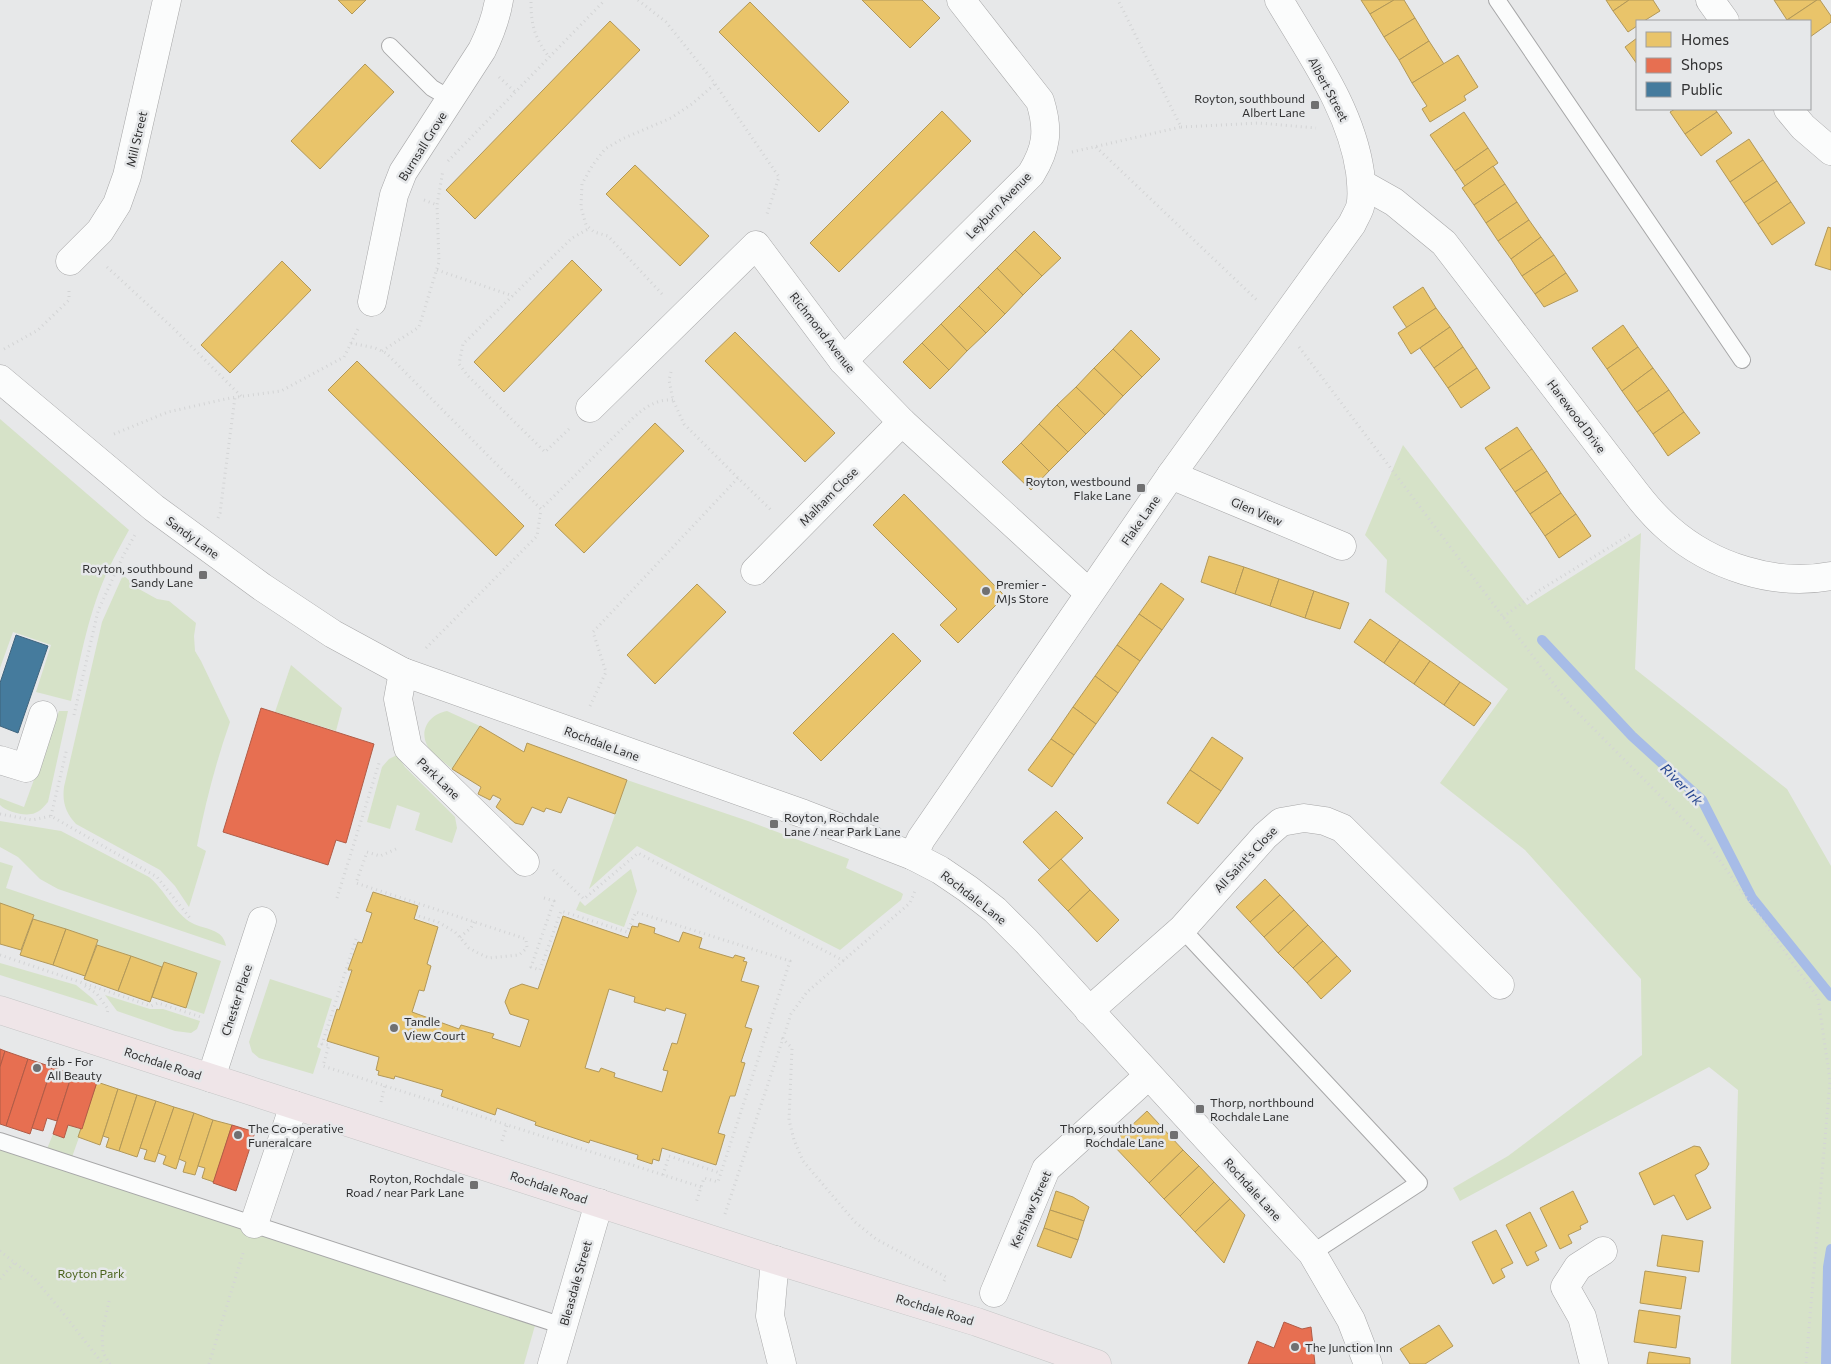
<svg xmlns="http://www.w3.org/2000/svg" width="1831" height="1364" font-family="Commissioner,sans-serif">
<rect width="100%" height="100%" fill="#e7e8e9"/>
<g fill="#d6e2c8">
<path d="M0 419 129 530C122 543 115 555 109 568 89 610 81 656 71 701L36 692 51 645 13 632 0 668Z"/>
<polygon points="1403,445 1527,605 1641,533 1635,669 1787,789 1831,866 1831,1364 1731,1364 1738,1090 1709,1067 1460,1201 1453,1188 1508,1156 1642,1055 1641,979 1525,850 1440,783 1508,689 1385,592 1387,560 1365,535"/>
<path d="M123 575 139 589 157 599 169 601 196 623 194 636 195 651 201 661 230 722C216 762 205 804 197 846L206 851 189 907 175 886 160 870 76 824C66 813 62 803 64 787L102 622Z"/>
<polygon points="291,665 342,708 336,731 275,712"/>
<path d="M59 711H68L48 802C44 806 41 811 35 813 26 817 7 812 0 805V798L24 807Z"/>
<path d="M447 711 480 726 452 769C445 763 434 755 428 747 418 730 430 714 447 711Z"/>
<polygon points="397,755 405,767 455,817 457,828 452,843 415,830 420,813 397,805 390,829 367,822 382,767 389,759"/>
<polygon points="627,780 748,821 849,859 846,868 900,892 903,894 901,900 840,950 637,846 589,889"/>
<path d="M0 821 61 831 149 877C165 890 175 914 192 923 205 930 223 928 226 946L58 889 40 879 18 857 0 847Z"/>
<polygon points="0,862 13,866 6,888 221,961 204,1014 186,1008 197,973 164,962 162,967 97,945 98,940 33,919 34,915 0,904"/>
<polygon points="631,869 637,891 624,927 576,910 580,901 585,906"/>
<polygon points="0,963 76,985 93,999 98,1006 0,975"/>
<polygon points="270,979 332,999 317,1047 321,1049 313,1074 259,1058 252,1052 249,1042"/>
<polygon points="105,995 150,1009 163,1009 200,1021 197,1029 191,1033 175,1031 117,1011"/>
<polygon points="68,1125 82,1129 72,1157 47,1149 53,1134 64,1137"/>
<polygon points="0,1146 536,1322 524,1364 0,1364"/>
</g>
<g fill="#e9c46a" stroke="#b29859" fill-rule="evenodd">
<polygon points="338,0 366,0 352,14"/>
<polygon points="862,0 922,0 940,18 910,48"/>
<polygon points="1361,0 1394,0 1370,14"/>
<polygon points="1394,0 1404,0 1415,18 1384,37 1370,14"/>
<polygon points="1606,0 1629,0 1613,11"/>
<polygon points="1629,0 1653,0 1660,11 1644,21 1637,21 1637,26 1628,32 1613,11"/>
<polygon points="1774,0 1817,0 1787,20"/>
<polygon points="1817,0 1820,0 1831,16 1831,22 1810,37 1810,21 1787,20"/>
<polygon points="750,2 849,102 819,132 719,32"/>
<polygon points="1415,18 1429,41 1399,60 1384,37"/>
<polygon points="610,21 640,50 475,219 446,190"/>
<polygon points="1637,38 1637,64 1625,47"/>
<polygon points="1429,41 1444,64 1412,83 1399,60"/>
<polygon points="1458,55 1478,87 1464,96 1466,100 1430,122 1422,109 1427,106 1412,83"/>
<polygon points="365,64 394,92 320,169 291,141"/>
<polygon points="1675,109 1715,109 1717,112 1685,134 1670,112"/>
<polygon points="942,111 971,141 839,272 810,243"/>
<polygon points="1464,112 1488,148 1455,171 1430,135"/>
<polygon points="1717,112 1732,133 1701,156 1685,134"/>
<polygon points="1749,139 1763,160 1730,182 1716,161"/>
<polygon points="1488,148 1498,163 1465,186 1455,171"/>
<polygon points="1763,160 1777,181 1744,203 1730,182"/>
<polygon points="635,165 709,236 680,266 606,194"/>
<polygon points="1493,166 1505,184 1474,205 1462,188"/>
<polygon points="1777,181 1791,202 1758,224 1744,203"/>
<polygon points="1505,184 1517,202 1486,223 1474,205"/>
<polygon points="1517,202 1529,220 1498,241 1486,223"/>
<polygon points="1791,202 1805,223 1772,245 1758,224"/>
<polygon points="1529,220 1541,237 1511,259 1498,241"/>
<polygon points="1828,227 1831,228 1831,270 1815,265"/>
<polygon points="1034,231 1061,258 1042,276 1015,250"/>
<polygon points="1541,237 1554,255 1522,276 1511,259"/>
<polygon points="1015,250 1042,276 1023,295 997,268"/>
<polygon points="1554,255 1566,273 1535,294 1522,276"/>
<polygon points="572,260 602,290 504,392 474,362"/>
<polygon points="282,261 311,290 230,373 201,345"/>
<polygon points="997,268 1023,295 1005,314 978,287"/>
<polygon points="1566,273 1578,291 1544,307 1535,294"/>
<polygon points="978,287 1005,314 986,333 959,306"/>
<polygon points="1423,287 1436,308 1407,328 1393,307"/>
<polygon points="959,306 986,333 967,351 941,324"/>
<polygon points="1436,308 1450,327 1411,354 1398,333"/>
<polygon points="941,324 967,351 949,370 922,343"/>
<polygon points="1623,325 1638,347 1607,369 1592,348"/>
<polygon points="1450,327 1463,347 1434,368 1420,348"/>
<polygon points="1131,330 1160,359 1142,377 1113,349"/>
<polygon points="735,332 835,433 805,462 705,361"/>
<polygon points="922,343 949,370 930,389 903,362"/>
<polygon points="1463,347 1477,368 1448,388 1434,368"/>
<polygon points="1638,347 1653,368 1622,391 1607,369"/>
<polygon points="1113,349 1142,377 1123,396 1094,368"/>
<polygon points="357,361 524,526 496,556 328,390"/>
<polygon points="1094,368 1123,396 1105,415 1076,387"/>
<polygon points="1477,368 1490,388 1461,408 1448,388"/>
<polygon points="1653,368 1669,390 1637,412 1622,391"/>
<polygon points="1076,387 1105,415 1086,434 1057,405"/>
<polygon points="1669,390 1684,412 1653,434 1637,412"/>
<polygon points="1057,405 1086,434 1068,452 1039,424"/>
<polygon points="1684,412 1700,433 1668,456 1653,434"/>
<polygon points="655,423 684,451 584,553 555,525"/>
<polygon points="1039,424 1068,452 1049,471 1021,443"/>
<polygon points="1517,427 1532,449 1500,470 1485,448"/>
<polygon points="1021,443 1049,471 1031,490 1002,462"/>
<polygon points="1532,449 1547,471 1515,492 1500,470"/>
<polygon points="1547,471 1561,493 1530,514 1515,492"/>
<polygon points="1561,493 1576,514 1545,536 1530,514"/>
<polygon points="904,494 1005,596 958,643 940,625 957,609 873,525"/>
<polygon points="1576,514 1591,536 1559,558 1545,536"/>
<polygon points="1209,556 1244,567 1235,594 1201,582"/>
<polygon points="1244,567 1279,579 1270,606 1235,594"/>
<polygon points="1279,579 1314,591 1305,618 1270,606"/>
<polygon points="1161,583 1184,599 1162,630 1139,614"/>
<polygon points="697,584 726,612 655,684 627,655"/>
<polygon points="1314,591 1349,603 1340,629 1305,618"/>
<polygon points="1139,614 1162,630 1140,661 1117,645"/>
<polygon points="1370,619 1400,640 1384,663 1354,642"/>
<polygon points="893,633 921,661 821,761 793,733"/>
<polygon points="1400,640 1430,661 1414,684 1384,663"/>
<polygon points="1117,645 1140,661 1118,693 1095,676"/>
<polygon points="1430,661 1460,682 1444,705 1414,684"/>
<polygon points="1095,676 1118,693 1096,724 1073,707"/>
<polygon points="1460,682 1491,703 1474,726 1444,705"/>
<polygon points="1073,707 1096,724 1074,755 1051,739"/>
<polygon points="480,726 524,752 527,743 627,780 615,814 568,797 561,813 546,808 544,812 532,807 523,825 515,823 496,807 501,799 493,795 490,800 478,794 481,787 452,769"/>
<polygon points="1212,737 1243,758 1221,791 1190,770"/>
<polygon points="1051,739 1074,755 1052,787 1028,770"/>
<polygon points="1190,770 1221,791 1198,824 1167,803"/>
<polygon points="1056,811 1083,838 1050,870 1023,842"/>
<polygon points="1061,859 1090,890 1068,911 1038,880"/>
<polygon points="1265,879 1280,895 1250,922 1236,907"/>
<polygon points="1090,890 1119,920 1097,942 1068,911"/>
<path d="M373 892 418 906 414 919 438 927 427 964 431 966 424 991 419 990 412 1012 459 1029 461 1025 494 1034 492 1038 520 1047 529 1020 510 1014 505 1002 510 989 522 984 538 989 563 916 628 938 632 926 638 927 639 923 655 928 654 933 679 942 683 932 702 938 699 948 733 958 735 955 745 958 743 961 747 962 741 981 759 986 745 1027 752 1029 741 1062 745 1063 735 1096H730L718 1133 725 1135 716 1165 662 1148 659 1161 653 1159 652 1164 637 1159 638 1155 590 1140 589 1143 535 1125 536 1122 497 1108 495 1115 441 1096 443 1090 395 1076 394 1079 378 1075 379 1071 376 1070 379 1057 327 1041 337 1009 339 1010 352 970H348L358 942 362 943 372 913 366 911ZM609 989 635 997 634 1002 665 1011 666 1008 686 1014 677 1044 672 1043 663 1070 668 1071 662 1092 614 1077 615 1073 601 1068 599 1072 585 1068Z"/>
<polygon points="1280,895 1294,910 1264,937 1250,922"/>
<polygon points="0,903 34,915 21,950 0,944"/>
<polygon points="1294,910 1308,925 1278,953 1264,937"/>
<polygon points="33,919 66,929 53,965 20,955"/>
<polygon points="1308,925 1323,941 1293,968 1278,953"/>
<polygon points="66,929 98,940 85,976 53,965"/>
<polygon points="1323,941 1337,956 1307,983 1293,968"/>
<polygon points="97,945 131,956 118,991 84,979"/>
<polygon points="131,956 162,967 150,1002 118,991"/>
<polygon points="1337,956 1351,971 1321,999 1307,983"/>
<polygon points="164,962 197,973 186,1008 152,997"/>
<polygon points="97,1082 118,1089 100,1145 78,1137"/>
<polygon points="118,1089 137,1095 119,1151 106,1147 109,1138 103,1136"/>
<polygon points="137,1095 156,1101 137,1157 119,1151"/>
<polygon points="156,1101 174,1107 155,1162 144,1159 147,1150 140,1148"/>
<polygon points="174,1107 194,1113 176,1169 163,1164 166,1156 158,1153"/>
<polygon points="1147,1111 1183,1150 1149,1183 1112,1144"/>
<polygon points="194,1113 213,1120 195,1175 183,1172 186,1162 179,1159"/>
<polygon points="213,1120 232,1125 214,1182 202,1178 205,1168 198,1166"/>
<polygon points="1694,1146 1700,1147 1709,1164 1706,1169 1695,1175 1711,1208 1687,1220 1674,1195 1654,1205 1639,1173"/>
<polygon points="1183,1150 1199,1166 1164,1199 1149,1183"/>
<polygon points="1199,1166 1214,1182 1180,1216 1164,1199"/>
<polygon points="1214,1182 1230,1199 1195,1232 1180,1216"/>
<polygon points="1056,1191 1073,1197 1089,1207 1084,1221 1050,1210"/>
<polygon points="1573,1191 1588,1222 1580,1226 1581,1229 1568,1235 1572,1243 1560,1249 1540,1208"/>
<polygon points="1230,1199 1245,1215 1224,1263 1195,1232"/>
<polygon points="1050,1210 1084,1221 1078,1240 1044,1228"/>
<polygon points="1530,1212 1547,1246 1535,1252 1539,1260 1527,1266 1506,1225"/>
<polygon points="1044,1228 1078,1240 1071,1258 1037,1246"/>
<polygon points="1496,1230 1513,1263 1501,1269 1505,1277 1493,1284 1472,1242"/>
<polygon points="1662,1235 1703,1241 1699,1272 1657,1266"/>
<polygon points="1645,1271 1686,1277 1681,1309 1640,1303"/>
<polygon points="1639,1310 1680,1316 1676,1348 1634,1342"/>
<polygon points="1439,1325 1453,1346 1425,1364 1410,1364 1400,1349"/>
<polygon points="1649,1352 1690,1358 1690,1364 1647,1364"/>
</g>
<g fill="#e76f51" stroke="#b05c47">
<polygon points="261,708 374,744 346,843 336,840 328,865 223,832"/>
<polygon points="0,1049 5,1051 0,1067"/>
<polygon points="5,1051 28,1059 6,1126 0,1124 0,1067"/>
<polygon points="28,1059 52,1067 30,1134 6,1126"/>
<polygon points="52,1067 72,1074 57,1121 47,1118 43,1131 32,1128"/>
<polygon points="72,1074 97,1082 82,1129 68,1125 64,1138 53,1134"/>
<polygon points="232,1125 255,1132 236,1191 213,1183"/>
<polygon points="1284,1322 1302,1329 1311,1327 1315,1364 1248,1364 1257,1341 1274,1348"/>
</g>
<polygon fill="#457b9d" stroke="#3f647d" points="16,635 48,646 18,733 0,726 0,683"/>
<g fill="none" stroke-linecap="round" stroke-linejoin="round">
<g stroke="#a7bce7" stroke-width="10">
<polyline points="1542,640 1632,736 1702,800 1752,898 1831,996"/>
<polyline points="1826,1364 1828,1267 1831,1249"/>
</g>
<g stroke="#a7a7a8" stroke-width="18">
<g id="lane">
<polyline points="1497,0 1742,360"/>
<polyline points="390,46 432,88 451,99"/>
<polyline points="1182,929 1419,1183 1312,1253"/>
<polyline points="0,1141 563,1326"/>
</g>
</g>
<g stroke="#a7a7a8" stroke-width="29">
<g id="street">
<polyline points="1710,0 1725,21"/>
<polyline points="1788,109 1803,127 1831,151"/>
<path d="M1362 184 1394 202 1444 243 1635 492C1645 505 1656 518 1669 529 1711 566 1775 587 1831 576"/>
<polyline points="70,261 100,231 117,204 127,176 167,0"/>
<path d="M372 302 394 195 403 172 482 50C490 34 496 18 499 0"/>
<path d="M843 361 1031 174C1047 148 1049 130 1040 101L961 0"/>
<polyline points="590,408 756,245 843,361 902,422 1089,593"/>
<polyline points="1171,475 1342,546"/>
<polyline points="755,571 902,422"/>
<polyline points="403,672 398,699 408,748 525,862"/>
<polyline points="0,760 26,768 43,715"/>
<path d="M913 856 921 839 1171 475 1352 224C1354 219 1358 213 1360 207 1363 196 1361 183 1360 172 1351 109 1311 55 1279 0"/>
<polyline points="1089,1011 1182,929 1265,836 1281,822 1304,818 1325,821 1342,828 1500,985"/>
<polyline points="211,1078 262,921"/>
<polyline points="254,1224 294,1105"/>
<polyline points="775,1260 770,1316 782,1364"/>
<polyline points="994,1293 1046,1169 1148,1076"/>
<polyline points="552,1364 599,1203"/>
<polyline points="1594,1364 1582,1317 1565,1287 1578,1267 1603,1251"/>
</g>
</g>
<g stroke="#a7a7a8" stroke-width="29">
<polyline id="secondary" points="0,379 154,508 262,587 333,634 403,672 804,814 913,856 940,870 968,889 995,910 1026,941 1312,1253 1351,1320 1368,1364"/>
</g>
<g stroke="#c5c6c6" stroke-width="29">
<polyline id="primary" points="0,1010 775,1260 977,1322 1097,1364"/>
</g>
<g stroke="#d3d4d5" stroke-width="3" stroke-dasharray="1 4" stroke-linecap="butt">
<polyline points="638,0 666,22 711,78 779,177 766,217"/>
<path d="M531 2C531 26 535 38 549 57"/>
<polyline points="499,77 515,92"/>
<polyline points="1181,127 1259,123 1316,128"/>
<polyline points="1096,147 1259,302"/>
<polyline points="1072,152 1181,127 1118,0"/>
<polyline points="448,161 605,0"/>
<polyline points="424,200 437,205"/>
<polyline points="107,267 173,328 241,396"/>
<polyline points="437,270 513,296"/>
<polyline points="662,294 608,236 594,232 586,225 581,207 582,184 592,166 605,149 622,139 671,118 692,104 715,84"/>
<path d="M351 343 375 348 386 353 541 509 634 417C646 407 656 399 673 400"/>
<polyline points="1299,347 1569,704 1708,844 1818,998 1830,1080 1806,1364"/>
<polyline points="4,349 38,330 69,300 69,291"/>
<polyline points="382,351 419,327 439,262 437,205 443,170"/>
<polyline points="671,372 669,380 673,400 684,424 738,478"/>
<polyline points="569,429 545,452 468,376 459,364 463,344 572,238 590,228"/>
<polyline points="114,434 168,412 230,398 281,391 344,357 358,329"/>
<polyline points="218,518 220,513 235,397"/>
<polyline points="1503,617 1540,590 1631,534"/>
<polyline points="426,648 537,536 541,509"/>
<polyline points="590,706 606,672 593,632 738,478 772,511"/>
<polyline points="74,715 98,611 123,556 136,533"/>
<polyline points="0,814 32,820 51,816 157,877 190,918"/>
<polyline points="51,816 67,748"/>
<polyline points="396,849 380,856 367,852 356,883 526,939 527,948 519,955 489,958 478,953 469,948 455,932 438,922 418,916"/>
<polyline points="553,870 584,899 638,853 844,961"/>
<polyline points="337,898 380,760"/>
<polyline points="544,898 554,901 531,967 540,970 561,911 627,932 636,912 790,961 718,1182 704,1178 696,1203"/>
<polyline points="460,937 471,928 474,922"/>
<polyline points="356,939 322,1044 329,1045 323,1066 701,1187"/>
<polyline points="0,955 151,1006 158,1003 201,1017"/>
<polyline points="85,986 97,994 108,1009 107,1014"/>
<polyline points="782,1038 792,1048 789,1120 794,1140 803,1161 855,1222 876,1239 946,1277 944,1281"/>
<polyline points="381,1102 385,1085"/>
<polyline points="502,1141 507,1125"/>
<polyline points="663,1175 669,1156 720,1173"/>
<polyline points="725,1214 791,1014 807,992 910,903 915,891"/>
<polyline points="0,1251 34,1278 59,1308 103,1364"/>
<polyline points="0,1279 14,1263"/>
<polyline points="109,1301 102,1333 103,1353 110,1364"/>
<polyline points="209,1364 244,1250"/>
</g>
<use href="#lane" stroke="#fbfcfc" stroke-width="16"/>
<use href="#street" stroke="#fbfcfc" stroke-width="28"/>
<use href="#secondary" stroke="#fbfcfc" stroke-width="28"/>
<use href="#primary" stroke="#efe5e8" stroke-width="28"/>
</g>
<g fill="#707071" stroke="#e6e8ea" stroke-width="2">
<rect x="1310" y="100" width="10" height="10" rx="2.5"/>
<rect x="1136" y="483" width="10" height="10" rx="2.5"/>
<rect x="198" y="570" width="10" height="10" rx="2.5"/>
<circle cx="986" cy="591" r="5"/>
<rect x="769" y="819" width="10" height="10" rx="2.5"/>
<circle cx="394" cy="1028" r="5"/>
<circle cx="37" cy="1068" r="5"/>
<rect x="1195" y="1104" width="10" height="10" rx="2.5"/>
<circle cx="238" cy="1135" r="5"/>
<rect x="1169" y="1130" width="10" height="10" rx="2.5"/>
<rect x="469" y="1180" width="10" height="10" rx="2.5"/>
<circle cx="1295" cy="1347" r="5"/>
</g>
<g text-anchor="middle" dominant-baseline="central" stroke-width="5" stroke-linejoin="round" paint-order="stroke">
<g font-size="12" fill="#303031" stroke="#e6e8ea">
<text transform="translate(1329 89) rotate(62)">Albert Street</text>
<text transform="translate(136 139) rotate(-77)">Mill Street</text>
<text transform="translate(422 146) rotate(-58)">Burnsall Grove</text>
<text transform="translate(998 205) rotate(-46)">Leyburn Avenue</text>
<text transform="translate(823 332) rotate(52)">Richmond Avenue</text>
<text transform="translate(1577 416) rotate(53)">Harewood Drive</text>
<text transform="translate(828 496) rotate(-45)">Malham Close</text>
<text transform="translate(1257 511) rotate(23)">Glen View</text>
<text transform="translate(1140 520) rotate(-55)">Flake Lane</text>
<text transform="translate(193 537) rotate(36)">Sandy Lane</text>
<text transform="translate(602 743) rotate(20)">Rochdale Lane</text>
<text transform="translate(439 778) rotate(44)">Park Lane</text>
<text transform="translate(1245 859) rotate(-47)">All Saint's Close</text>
<text transform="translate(974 897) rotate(38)">Rochdale Lane</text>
<text transform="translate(236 1000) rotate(-72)">Chester Place</text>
<text transform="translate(163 1063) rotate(18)">Rochdale Road</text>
<text transform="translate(549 1187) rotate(18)">Rochdale Road</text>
<text transform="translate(1253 1189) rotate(48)">Rochdale Lane</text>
<text transform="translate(1030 1209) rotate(-66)">Kershaw Street</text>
<text transform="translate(575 1283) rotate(-74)">Bleasdale Street</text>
<text transform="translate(935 1309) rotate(17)">Rochdale Road</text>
</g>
<g font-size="12" fill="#303031" stroke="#e6e8ea" text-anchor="start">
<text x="1305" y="98" text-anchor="end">Royton, southbound<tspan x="1305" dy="14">Albert Lane</tspan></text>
<text x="1131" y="481" text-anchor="end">Royton, westbound<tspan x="1131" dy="14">Flake Lane</tspan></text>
<text x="193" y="568" text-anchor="end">Royton, southbound<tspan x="193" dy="14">Sandy Lane</tspan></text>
<text x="996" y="584">Premier -<tspan x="996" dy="14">MJs Store</tspan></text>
<text x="784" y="817">Royton, Rochdale<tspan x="784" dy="14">Lane / near Park Lane</tspan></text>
<text x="404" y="1021">Tandle<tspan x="404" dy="14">View Court</tspan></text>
<text x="47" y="1061">fab - For<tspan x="47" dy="14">All Beauty</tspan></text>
<text x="1210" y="1102">Thorp, northbound<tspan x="1210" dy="14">Rochdale Lane</tspan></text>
<text x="248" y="1128">The Co-operative<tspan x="248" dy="14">Funeralcare</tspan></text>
<text x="1164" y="1128" text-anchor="end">Thorp, southbound<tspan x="1164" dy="14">Rochdale Lane</tspan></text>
<text x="464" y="1178" text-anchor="end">Royton, Rochdale<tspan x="464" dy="14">Road / near Park Lane</tspan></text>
<text x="1305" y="1347">The Junction Inn</text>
</g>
<g font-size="12" fill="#49621b" stroke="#e6e8ea">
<text x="91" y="1273">Royton Park</text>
</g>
<g font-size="14" font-style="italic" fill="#294891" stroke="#e6e8ea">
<text transform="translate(1682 784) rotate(45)">River Irk</text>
</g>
</g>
<rect x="1636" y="20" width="175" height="90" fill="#e6e8ea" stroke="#9d9ea0"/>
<rect x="1646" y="32" width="25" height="15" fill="#e9c46a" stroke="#9d9ea0"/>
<text x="1681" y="45" font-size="15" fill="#303031">Homes</text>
<rect x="1646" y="58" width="25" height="15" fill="#e76f51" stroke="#9d9ea0"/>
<text x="1681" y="70" font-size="15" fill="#303031">Shops</text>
<rect x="1646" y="82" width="25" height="15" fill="#457b9d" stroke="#9d9ea0"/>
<text x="1681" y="95" font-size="15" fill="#303031">Public</text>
</svg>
